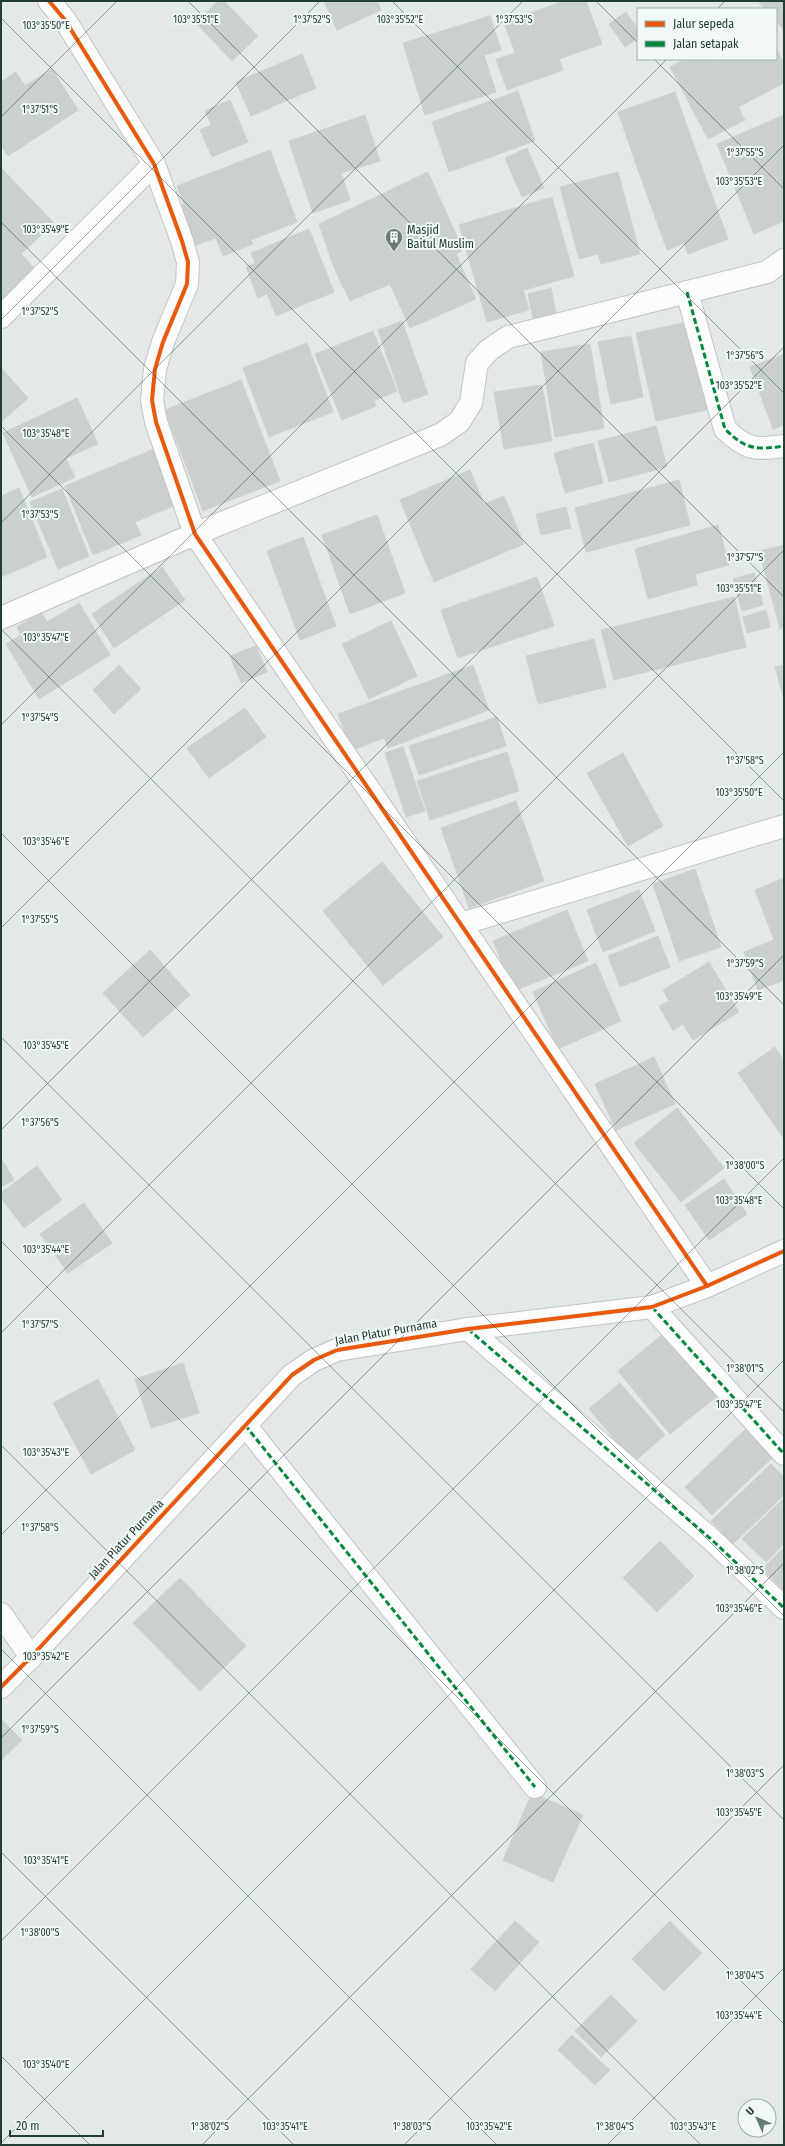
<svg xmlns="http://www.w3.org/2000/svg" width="785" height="2146" font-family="'Fira Sans Condensed',sans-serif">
<rect width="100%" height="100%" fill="#e3e9e6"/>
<g fill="#cad0ce" stroke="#ccd2cf">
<polygon points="218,1 224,1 258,36 232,61 196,23"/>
<polygon points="324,1 377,1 381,10 337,30"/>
<polygon points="564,1 586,1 602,44 559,59 542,9"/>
<polygon points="758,1 784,1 784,30 776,21 776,9 765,9"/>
<polygon points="542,9 563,70 507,90 496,59 515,53 504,22"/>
<polygon points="626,12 638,30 638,38 625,47 609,24"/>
<polygon points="490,16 501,50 484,55 496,92 425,115 403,43"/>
<polygon points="776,48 784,63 784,83 738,107 713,59 776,59"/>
<polygon points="302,54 316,88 251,116 236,82"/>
<polygon points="685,59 713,59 745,120 708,139 670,67"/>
<polygon points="52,69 78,110 8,156 1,145 1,82 16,72 25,86"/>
<polygon points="518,91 535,141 449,172 432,122"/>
<polygon points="675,92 693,143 636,164 618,112"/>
<polygon points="230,100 248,142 212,157 200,130 211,125 205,111"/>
<polygon points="365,115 380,161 341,173 350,200 313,213 289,141"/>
<polygon points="784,115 784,221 754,234 717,144"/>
<polygon points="693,143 728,239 688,254 684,243 667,250 636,164"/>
<polygon points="527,148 544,188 522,197 505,158"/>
<polygon points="270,150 297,222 251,240 253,244 223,256 216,238 190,247 175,208 184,204 177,186"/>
<polygon points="1,168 54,223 21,254 38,272 6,302 1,297"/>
<polygon points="428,172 463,250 456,254 476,299 410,328 390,284 350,301 332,262 319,224"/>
<polygon points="618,172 640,254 601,264 598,254 579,259 560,187"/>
<polygon points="552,197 574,276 524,290 501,212"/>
<polygon points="501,212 529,310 487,322 459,225"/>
<polygon points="344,217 370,276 343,288 332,262 343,257 329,224"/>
<polygon points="309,229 334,292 276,316 267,294 258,298 246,267 255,263 251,253"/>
<polygon points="551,288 557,318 534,323 528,294"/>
<polygon points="402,321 428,394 403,403 378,330"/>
<polygon points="692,321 711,409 656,421 636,333"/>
<polygon points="373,331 397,391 374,401 376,406 342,420 315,354"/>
<polygon points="631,336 643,397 611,404 598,342"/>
<polygon points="307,343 333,412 269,437 243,368"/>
<polygon points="590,344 604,428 555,437 541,352"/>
<polygon points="784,354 784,425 773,429 750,367"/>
<polygon points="1,368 28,398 1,422"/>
<polygon points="241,380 280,481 203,511 165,410"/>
<polygon points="542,385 552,441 504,449 494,392"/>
<polygon points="77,398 98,444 66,458 75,477 32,497 3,433"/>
<polygon points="656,426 667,467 609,482 598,441"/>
<polygon points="593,443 603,483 565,493 554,453"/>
<polygon points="154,449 178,504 135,522 141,535 93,555 65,486"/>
<polygon points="470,470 484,504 504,496 524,544 434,582 400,500"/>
<polygon points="679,480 690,525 586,552 575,508"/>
<polygon points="19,488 47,557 1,577 1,496"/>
<polygon points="62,489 89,556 58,569 30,502"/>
<polygon points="566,507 571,528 541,535 536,514"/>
<polygon points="377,515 405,593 350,614 322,535"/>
<polygon points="718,525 729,565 695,574 697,585 648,599 635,549"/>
<polygon points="303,537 336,626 300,640 267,551"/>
<polygon points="784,545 784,627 780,629 759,551"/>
<polygon points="162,567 185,600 114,648 92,614"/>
<polygon points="754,573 763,605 742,611 733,579"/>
<polygon points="537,577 554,626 458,658 441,610"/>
<polygon points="734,597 746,647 614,680 601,630"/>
<polygon points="79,603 110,655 39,699 6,644 21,635 17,627 41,612 47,622"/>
<polygon points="766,610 770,627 747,633 743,617"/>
<polygon points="391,621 417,676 369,699 342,644"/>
<polygon points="594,639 606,687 538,704 526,656"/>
<polygon points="256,646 267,672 241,683 230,656"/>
<polygon points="119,665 141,689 114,714 93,690"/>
<polygon points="473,665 489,710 388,748 384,738 351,751 338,714"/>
<polygon points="784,665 784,696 783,696 775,667"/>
<polygon points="245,708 266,737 209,778 187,748"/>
<polygon points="497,717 506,746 419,775 409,746"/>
<polygon points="403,747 425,811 406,817 385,753"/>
<polygon points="507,752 519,791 430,820 417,781"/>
<polygon points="623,753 663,826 628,846 587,773"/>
<polygon points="516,801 544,881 469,908 441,828"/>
<polygon points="382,862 443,937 383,985 323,911"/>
<polygon points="695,869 721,947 679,961 653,884"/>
<polygon points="784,878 784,980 758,990 744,952 774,940 755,890"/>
<polygon points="639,890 655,931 603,952 587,910"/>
<polygon points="567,910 588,961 514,991 493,941"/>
<polygon points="658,936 670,967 620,987 608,956"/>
<polygon points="150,950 190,995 143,1037 103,993"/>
<polygon points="709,962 739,1012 693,1040 683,1024 673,1030 659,1006 669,1001 663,990"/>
<polygon points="596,963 621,1021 558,1049 533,992"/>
<polygon points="775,1047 784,1060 784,1139 738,1073"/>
<polygon points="654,1057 675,1104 616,1130 595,1084"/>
<polygon points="677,1108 724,1168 681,1202 634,1143"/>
<polygon points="1,1158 14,1180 1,1187"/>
<polygon points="37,1166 62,1200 24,1228 1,1198 1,1193"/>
<polygon points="724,1179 747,1214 709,1240 685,1205"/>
<polygon points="84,1203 112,1243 68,1273 40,1234"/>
<polygon points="664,1333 716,1397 670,1434 618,1371"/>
<polygon points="183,1363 199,1413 151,1428 135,1379"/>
<polygon points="98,1379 135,1450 91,1474 53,1403"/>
<polygon points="620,1383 665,1435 634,1462 589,1409"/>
<polygon points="746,1429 773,1457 712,1515 685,1487"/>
<polygon points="771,1464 784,1477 784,1495 733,1544 711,1521"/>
<polygon points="784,1498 784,1544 766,1562 742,1539"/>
<polygon points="660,1541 694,1576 657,1612 623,1578"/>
<polygon points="784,1547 784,1591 762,1569"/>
<polygon points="180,1578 246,1646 200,1691 133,1623"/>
<polygon points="1,1719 22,1740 1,1760"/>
<polygon points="532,1793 583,1815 553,1882 503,1860"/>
<polygon points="515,1921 539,1942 495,1991 471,1969"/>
<polygon points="670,1921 702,1953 664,1991 632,1959"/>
<polygon points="611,1995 637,2021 601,2057 575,2031"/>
<polygon points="572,2035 610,2070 595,2085 558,2050"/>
</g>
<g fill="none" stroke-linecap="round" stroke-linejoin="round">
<g stroke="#c0c6c3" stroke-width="24">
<g id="street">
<polyline points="49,1 65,20 154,164 182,241 188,262 187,284 163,342 155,369 152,400 156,422 195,534 707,1286"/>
<path d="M687 292 725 429C746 450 756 450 784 446"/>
<polyline points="1,317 154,164"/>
<polyline points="1,618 195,534 440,435 459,422 471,403 477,363 489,350 508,337 767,272 784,260"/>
<polyline points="461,924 784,826"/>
<polyline points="652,1307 784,1454"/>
<polyline points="468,1329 712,1540 784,1608"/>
<polyline points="245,1425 535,1787"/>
<polyline points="1,1614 31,1657"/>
<polyline points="1,1687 31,1657 292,1375 314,1360 337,1350 468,1329 652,1307 707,1286 784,1251"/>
</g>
</g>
<use href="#street" stroke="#fbfcfb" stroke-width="22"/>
<g stroke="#00873e" stroke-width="3" stroke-dasharray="6 3" stroke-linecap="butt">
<path d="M687 292 725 429C746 450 756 450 784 446"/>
<polyline points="652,1307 784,1454"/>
<polyline points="468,1329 712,1540 784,1608"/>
<polyline points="245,1425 535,1787"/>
</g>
<g stroke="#f1f8f5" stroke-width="6">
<g id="cycleway">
<polyline points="49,1 65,20 154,164 182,241 188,262 187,284 163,342 155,369 152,400 156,422 195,534 707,1286"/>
<polyline points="1,1687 31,1657 292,1375 314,1360 337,1350 468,1329 652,1307 707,1286 784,1251"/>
</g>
</g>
<use href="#cycleway" stroke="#e8590c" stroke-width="4"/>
</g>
<path fill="none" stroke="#223c36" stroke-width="1" stroke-opacity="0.45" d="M188 1 784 597M392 1 784 393M596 1 638 43M717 9 725 1M1 18 784 801M654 59 784 189M1 117 117 1M1 222 784 1005M1 320 320 1M1 426 784 1209M1 523 523 1M1 629 784 1412M1 725 667 59M1 833 784 1616M1 928 784 145M1 1037 784 1820M1 1130 784 347M1 1241 784 2024M1 1333 784 550M1 1445 701 2145M1 1535 784 752M1 1649 497 2145M1 1738 784 955M1 1852 294 2145M1 1941 784 1158M1 2056 90 2145M1 2143 784 1360M202 2145 784 1563M404 2145 784 1765M607 2145 784 1968"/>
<defs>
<g id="building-pin" transform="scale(0.9)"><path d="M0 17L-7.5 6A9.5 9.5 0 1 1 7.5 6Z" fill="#667974" stroke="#f1f8f5"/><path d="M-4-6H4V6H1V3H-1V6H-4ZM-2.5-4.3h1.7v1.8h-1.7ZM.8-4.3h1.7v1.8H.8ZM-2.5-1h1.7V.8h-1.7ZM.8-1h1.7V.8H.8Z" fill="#fff"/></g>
</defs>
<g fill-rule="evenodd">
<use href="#building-pin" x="394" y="237"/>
</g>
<g text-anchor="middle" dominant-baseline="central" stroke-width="4" stroke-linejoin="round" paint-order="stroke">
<g font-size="12" fill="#223c36" stroke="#f1f8f5" text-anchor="start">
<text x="407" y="230">Masjid<tspan x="407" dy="14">Baitul Muslim</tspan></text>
</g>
<g font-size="12" fill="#223c36" stroke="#f1f8f5">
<text transform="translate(386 1332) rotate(-10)">Jalan Platur Purnama</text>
<text transform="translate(126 1539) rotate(-47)">Jalan Platur Purnama</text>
</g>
</g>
<g font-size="10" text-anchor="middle" fill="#223c36" stroke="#f1f8f5" stroke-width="4" stroke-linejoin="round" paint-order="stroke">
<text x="196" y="23">103°35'51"E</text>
<text x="312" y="23">1°37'52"S</text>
<text x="400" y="23">103°35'52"E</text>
<text x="514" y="23">1°37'53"S</text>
<text x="46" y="29">103°35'50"E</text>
<text x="40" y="113">1°37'51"S</text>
<text x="745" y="156">1°37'55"S</text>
<text x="739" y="185">103°35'53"E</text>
<text x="46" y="233">103°35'49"E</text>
<text x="40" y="315">1°37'52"S</text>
<text x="745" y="359">1°37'56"S</text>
<text x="739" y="389">103°35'52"E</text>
<text x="46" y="437">103°35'48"E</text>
<text x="40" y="518">1°37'53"S</text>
<text x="745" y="561">1°37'57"S</text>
<text x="739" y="592">103°35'51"E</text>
<text x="46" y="641">103°35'47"E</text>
<text x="40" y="721">1°37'54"S</text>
<text x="745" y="764">1°37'58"S</text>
<text x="739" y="796">103°35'50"E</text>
<text x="46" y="845">103°35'46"E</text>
<text x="40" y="923">1°37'55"S</text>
<text x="745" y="967">1°37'59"S</text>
<text x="739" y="1000">103°35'49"E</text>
<text x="46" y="1049">103°35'45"E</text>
<text x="40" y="1126">1°37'56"S</text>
<text x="745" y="1169">1°38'00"S</text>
<text x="739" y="1204">103°35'48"E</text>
<text x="46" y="1253">103°35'44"E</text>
<text x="40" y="1328">1°37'57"S</text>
<text x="745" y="1372">1°38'01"S</text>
<text x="739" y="1408">103°35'47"E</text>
<text x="46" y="1456">103°35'43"E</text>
<text x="40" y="1531">1°37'58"S</text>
<text x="745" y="1574">1°38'02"S</text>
<text x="739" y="1612">103°35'46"E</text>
<text x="46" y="1660">103°35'42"E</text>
<text x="40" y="1733">1°37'59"S</text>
<text x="745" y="1777">1°38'03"S</text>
<text x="739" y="1816">103°35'45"E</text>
<text x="46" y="1864">103°35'41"E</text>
<text x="40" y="1936">1°38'00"S</text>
<text x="745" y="1979">1°38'04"S</text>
<text x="739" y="2019">103°35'44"E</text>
<text x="46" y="2068">103°35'40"E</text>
<text x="210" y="2130">1°38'02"S</text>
<text x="285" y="2130">103°35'41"E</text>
<text x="412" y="2130">1°38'03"S</text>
<text x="489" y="2130">103°35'42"E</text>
<text x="615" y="2130">1°38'04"S</text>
<text x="693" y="2130">103°35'43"E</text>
</g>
<rect width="785" height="2146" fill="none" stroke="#223c36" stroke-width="4"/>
<rect x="637" y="8" width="140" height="52" fill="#f1f8f5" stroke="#9eada9"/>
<rect x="645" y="21" width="20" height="6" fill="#e8590c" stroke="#9eada9"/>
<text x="673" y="28" font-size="12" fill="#223c36">Jalur sepeda</text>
<rect x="645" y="41" width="20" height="6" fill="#00873e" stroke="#9eada9"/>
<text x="673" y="48" font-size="12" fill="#223c36">Jalan setapak</text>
<g transform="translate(757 2118) rotate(315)"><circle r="19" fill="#f1f8f5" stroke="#9eada9"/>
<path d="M0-3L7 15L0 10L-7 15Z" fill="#667974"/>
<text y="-6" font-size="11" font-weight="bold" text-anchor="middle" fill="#223c36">U</text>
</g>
<path d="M10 2130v6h93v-6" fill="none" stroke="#223c36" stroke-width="2"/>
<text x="16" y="2130" font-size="12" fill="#223c36" stroke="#f1f8f5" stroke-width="3" paint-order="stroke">20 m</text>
</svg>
